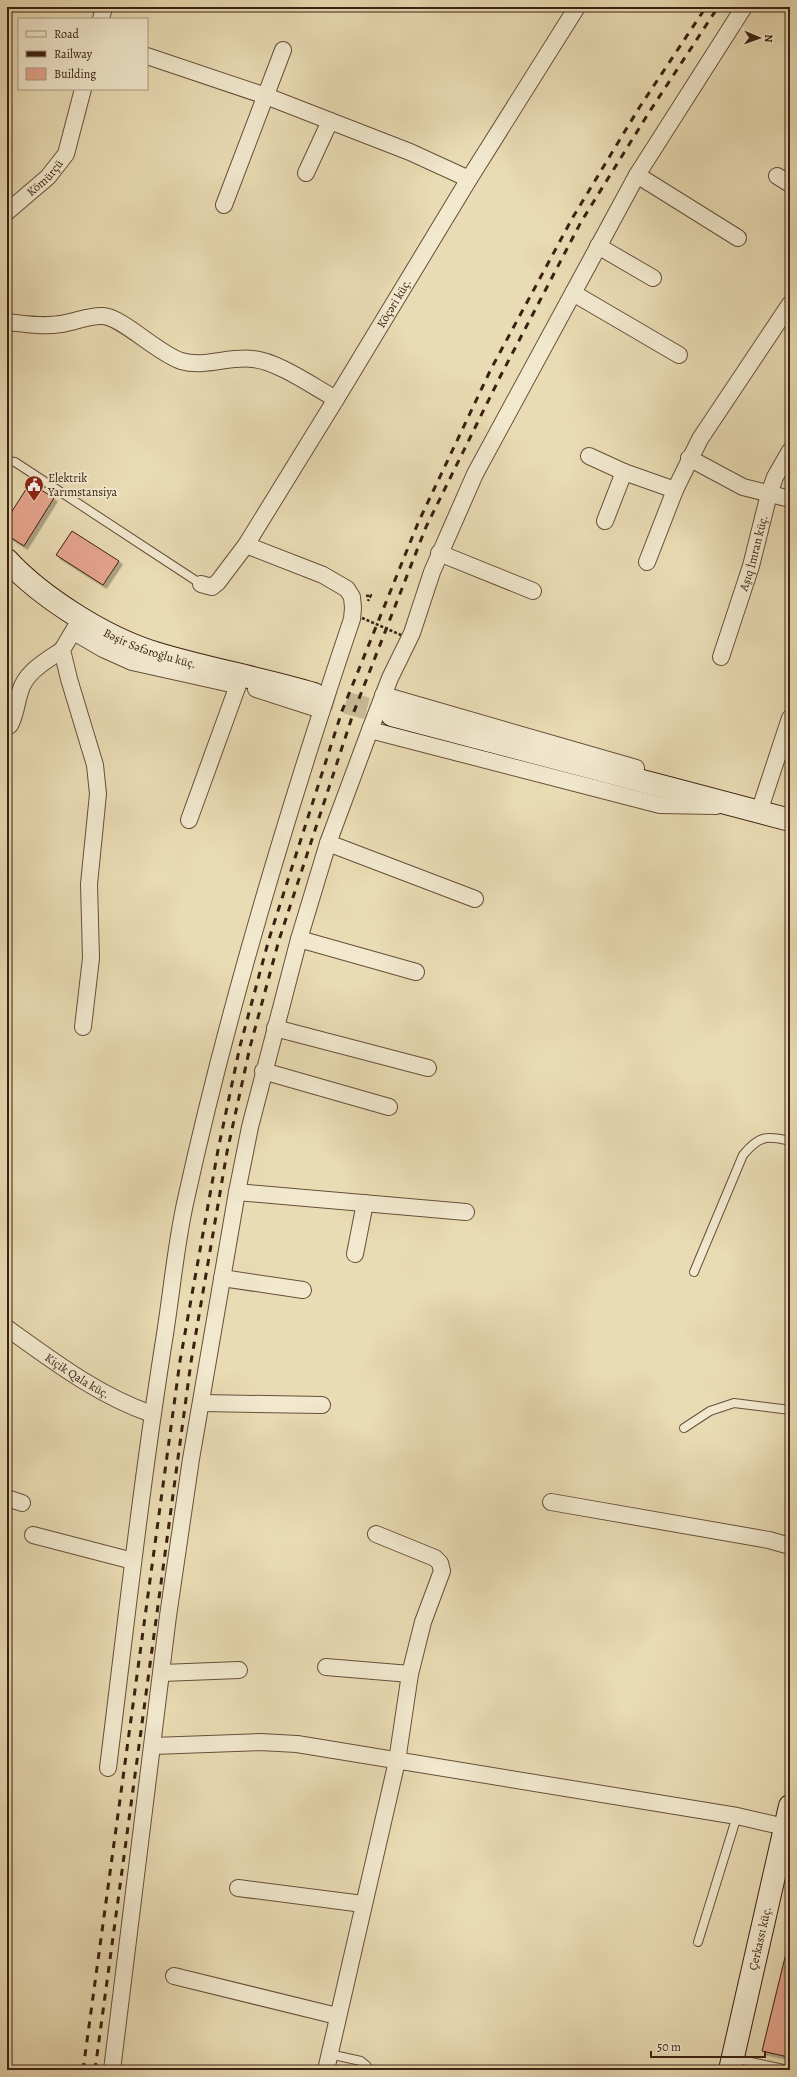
<svg xmlns="http://www.w3.org/2000/svg" width="797" height="2077" font-family="Alegreya,serif">
<defs>
<filter id="shadow"><feDropShadow dx="3.5" dy="3.5" stdDeviation="0" flood-color="#0004"/></filter>
</defs>
<rect width="100%" height="100%" fill="#e9dbb3"/>
<filter id="stains"><feTurbulence type="fractalNoise" baseFrequency=".005" numOctaves="4"/><feColorMatrix values="0 0 0 0 .2 0 0 0 0 .09 0 0 0 0 .02 0 0 0 .5 -.17"/></filter>
<radialGradient id="worn" r=".72"><stop offset=".6" stop-color="#630" stop-opacity="0"/><stop offset="1" stop-color="#630" stop-opacity=".3"/></radialGradient>
<g fill="#e6a58e" stroke="#3b2011" filter="url(#shadow)">
<polygon points="30,483 54,498 24,546 7,535 7,519"/>
<polygon points="72,531 119,561 103,585 56,555"/>
<polygon points="790,1937 790,2047 788,2057 762,2051"/>
</g>
<g fill="none" stroke-linecap="round" stroke-linejoin="round">
<polyline stroke="#c6b693" stroke-width="22" stroke-dasharray="22 11" stroke-linecap="butt" points="314,694 392,715"/>
<g stroke="#664f3a" stroke-width="10">
<g id="lane">
<polyline points="7,461 15,462 201,584"/>
<path d="M694 1272 743 1155C759 1136 766 1135 790 1141"/>
<polyline points="684,1428 710,1411 734,1403 790,1410"/>
<polyline points="698,1942 737,1816"/>
<polyline points="329,2054 361,2061 367,2066 367,2070"/>
<polyline points="733,2058 788,2070"/>
</g>
</g>
<g stroke="#664f3a" stroke-width="18">
<g id="street">
<polyline points="101,19 104,7"/>
<polyline points="147,56 266,96 410,152 469,179"/>
<polyline points="306,173 330,121"/>
<polyline points="637,175 738,238"/>
<polyline points="777,176 790,184"/>
<polyline points="224,205 283,50"/>
<path id="s1" d="M7 212 48 177 66 154 83 89"/>
<polyline points="598,246 653,278"/>
<polyline points="573,293 679,355"/>
<path d="M7 322C25 324 43 327 61 324 75 322 89 315 103 316 122 317 157 353 181 361 205 368 228 356 253 359 277 361 314 387 336 399"/>
<polyline points="589,456 624,472 675,490"/>
<polyline points="689,458 743,487 790,499"/>
<polyline points="605,521 624,472"/>
<polyline points="439,553 533,591"/>
<polyline points="647,562 675,490 700,439 790,304"/>
<path id="s2" d="M201 584 212 587 218 582 246 545 336 399 469 179 577 7"/>
<polyline points="81,618 62,650 69,679 95,765 98,794 89,884 91,958 83,1027"/>
<polyline points="74,632 103,649 132,662 231,684"/>
<path id="s3" d="M721 657 751 566 769 494 775 477 790 451"/>
<polyline points="256,689 321,710"/>
<polyline points="383,695 636,768"/>
<path d="M7 727 10 725C16 714 16 704 20 692 25 672 46 661 62 650"/>
<polyline points="370,730 660,805 716,806"/>
<polyline points="759,812 790,718"/>
<polyline points="189,820 238,685"/>
<polyline points="328,843 475,899"/>
<polyline points="299,939 416,972"/>
<polyline points="275,1028 428,1068"/>
<polyline points="263,1071 389,1107"/>
<polyline points="237,1192 466,1212"/>
<polyline points="355,1254 365,1203"/>
<polyline points="222,1278 303,1290"/>
<path id="s4" d="M7 1328C53 1361 99 1396 152 1414"/>
<polyline points="201,1403 322,1405"/>
<polyline points="7,1498 22,1503"/>
<polyline points="551,1502 769,1540 790,1546"/>
<polyline points="33,1535 133,1561"/>
<polyline points="326,1667 410,1674"/>
<polyline points="162,1673 239,1670"/>
<polyline points="153,1746 260,1742 297,1744 737,1816 785,1827"/>
<path d="M108 1768C126 1623 142 1478 165 1334 172 1289 176 1243 186 1199 229 1003 288 809 352 619L353 608 352 597 347 589 323 575 246 545"/>
<polyline points="238,1888 363,1904"/>
<polyline points="174,1976 337,2016"/>
<polyline points="112,2070 168,1616 191,1459 237,1192 250,1127 299,939 328,843 370,730 390,678 412,633 432,572 475,474 637,175 744,7"/>
<polyline points="326,2070 397,1761 410,1674 423,1622 442,1571 440,1563 435,1558 376,1534"/>
</g>
</g>
<g stroke="#3b2011" stroke-width="24">
<g id="secondary">
<path id="s5" d="M7 560C42 598 106 638 155 653 207 669 261 678 314 694"/>
<polyline points="392,715 790,820"/>
<path id="s6" d="M730 2070 790 1806"/>
</g>
</g>
<polyline stroke="#3b2011" stroke-width="2.5" stroke-dasharray="3 2" stroke-linecap="butt" points="366,596 371,595 368,601"/>
<use href="#lane" stroke="#f1e8ce" stroke-width="8"/>
<use href="#street" stroke="#f1e8ce" stroke-width="16"/>
<use href="#secondary" stroke="#f1e8ce" stroke-width="22"/>
<g stroke="#3b2011" stroke-width="3" stroke-dasharray="7 7" stroke-linecap="butt">
<polyline points="83,2070 180,1361 218,1150 240,1046 269,939 342,711 418,523 491,369 573,217 639,108 706,7"/>
<polyline points="95,2070 191,1362 227,1152 250,1047 279,940 353,714 426,527 501,375 581,222 648,114 718,7"/>
</g>
<polyline stroke="#3b2011" stroke-width="2.5" stroke-dasharray="3 2" stroke-linecap="butt" points="362,618 401,635"/>
</g>
<defs>
<g id="civic-pin" transform="scale(1)"><path d="M0 17L-7.5 6A9.5 9.5 0 1 1 7.5 6Z" fill="#8f2418" stroke="#f1e8ce"/><path d="M-.6-6.5H3V-4.5H.6V-3L4-1V1h2V6H-6V1h2V-1L-.6-3ZM-1.2 2.5V6h2.4V2.5Z" fill="#fff"/></g>
</defs>
<g fill-rule="evenodd">
<use href="#civic-pin" x="34" y="485"/>
</g>
<g text-anchor="middle" dominant-baseline="central" stroke-width="4" stroke-linejoin="round" paint-order="stroke">
<g font-size="12" fill="#3b2011" stroke="#f1e8ce">
<text stroke="none"><textPath href="#s1" startOffset="51">Kömürçü</textPath></text>
<text stroke="none"><textPath href="#s2" startOffset="349">Köçəri küç.</textPath></text>
<text stroke="none"><textPath href="#s3" startOffset="109">Aşıq İmran küç.</textPath></text>
<text stroke="none"><textPath href="#s5" startOffset="170">Bəşir Səfəroğlu küç.</textPath></text>
<text stroke="none"><textPath href="#s4" startOffset="85">Kiçik Qala küç.</textPath></text>
<text stroke="none"><textPath href="#s6" startOffset="135">Çerkassı küç.</textPath></text>
</g>
<g font-size="12" fill="#3b2011" stroke="#f1e8ce" text-anchor="start">
<text x="48" y="478">Elektrik<tspan x="48" dy="14">Yarımstansiya</tspan></text>
</g>
</g>
<rect width="797" height="2077" fill="none" stroke="#e9dbb3" stroke-width="24"/>
<rect x="8" y="8" width="781" height="2061" fill="none" stroke="#3b2011" stroke-width="2"/>
<rect x="12" y="12" width="773" height="2053" fill="none" stroke="#3b2011"/>
<rect x="18" y="18" width="130" height="72" fill="#f1e8ce" stroke="#a89882"/>
<rect x="26" y="31" width="20" height="6" fill="#f1e8ce" stroke="#a89882"/>
<text x="54" y="38" font-size="12" fill="#3b2011">Road</text>
<rect x="26" y="51" width="20" height="6" fill="#3b2011" stroke="#a89882"/>
<text x="54" y="58" font-size="12" fill="#3b2011">Railway</text>
<rect x="26" y="68" width="20" height="12" fill="#e6a58e" stroke="#a89882"/>
<text x="54" y="78" font-size="12" fill="#3b2011">Building</text>
<g transform="translate(759 38) rotate(92)" stroke="#f1e8ce" stroke-width="3" paint-order="stroke">
<path d="M0-3L7 15L0 10L-7 15Z" fill="#3b2011"/>
<text y="-6" font-size="11" font-weight="bold" text-anchor="middle" fill="#3b2011">N</text>
</g>
<path d="M651 2051v6h114v-6" fill="none" stroke="#3b2011" stroke-width="2"/>
<text x="657" y="2051" font-size="12" fill="#3b2011" stroke="#f1e8ce" stroke-width="3" paint-order="stroke">50 m</text>
<rect width="100%" height="100%" filter="url(#stains)"/>
<rect width="100%" height="100%" fill="url(#worn)"/>
</svg>
